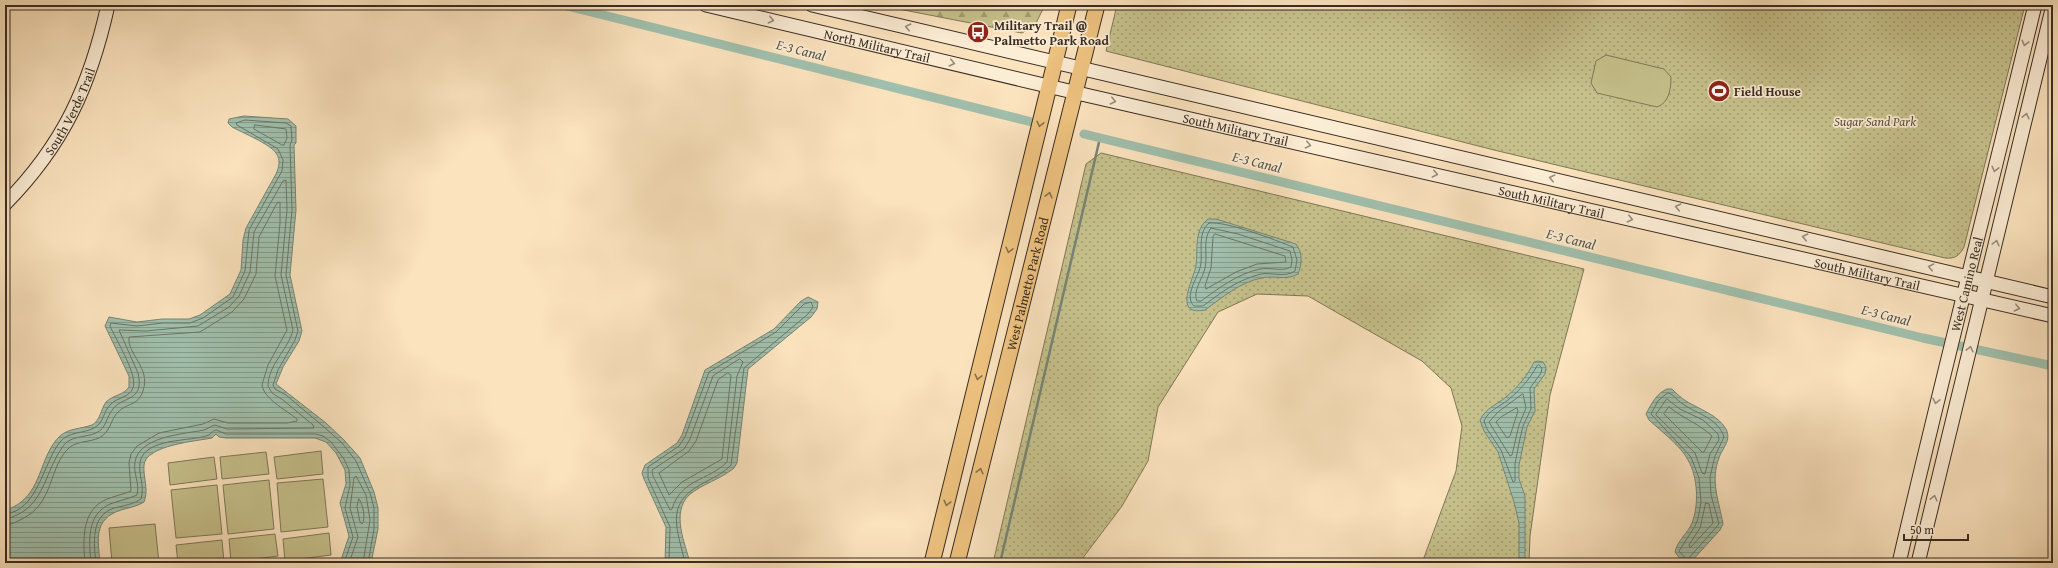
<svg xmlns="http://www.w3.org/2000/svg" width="2058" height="568" font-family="'Gentium Book Plus',serif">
<defs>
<pattern id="grass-dots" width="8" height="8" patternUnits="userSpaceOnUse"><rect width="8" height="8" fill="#c6c18c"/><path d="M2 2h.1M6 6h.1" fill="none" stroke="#a29d72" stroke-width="1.8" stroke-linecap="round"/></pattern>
<pattern id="forest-firs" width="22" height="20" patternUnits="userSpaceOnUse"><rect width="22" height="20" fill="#c6c18c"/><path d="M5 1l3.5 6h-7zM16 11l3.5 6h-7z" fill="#a29d72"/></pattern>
<pattern id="water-rules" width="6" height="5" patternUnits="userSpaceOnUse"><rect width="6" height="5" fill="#a0bfac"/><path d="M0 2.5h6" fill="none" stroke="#839c8c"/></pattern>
</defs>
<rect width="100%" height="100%" fill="#fbe3be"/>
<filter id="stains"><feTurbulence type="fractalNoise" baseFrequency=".005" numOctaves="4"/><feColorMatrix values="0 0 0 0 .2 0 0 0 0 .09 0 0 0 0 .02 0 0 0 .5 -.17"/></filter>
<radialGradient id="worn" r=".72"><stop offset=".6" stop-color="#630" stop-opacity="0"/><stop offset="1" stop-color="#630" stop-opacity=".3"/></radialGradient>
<g fill="url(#grass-dots)" stroke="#807758">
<path d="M1117 5H2025L1964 247C1959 256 1955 259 1945 258L1494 150 1106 51Z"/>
<polygon points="1101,153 1584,269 1550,395 1530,536 1529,563 1422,563 1456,471 1462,426 1451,388 1422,361 1308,296 1257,294 1218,312 1158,407 1148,461 1122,506 1079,563 993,563 1086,164"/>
</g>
<polygon fill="url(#forest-firs)" stroke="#807758" points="878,5 1045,5 1035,25 1022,33"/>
<g fill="#c6c18c" stroke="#807758">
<path d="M1606 55 1664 69 1671 77C1671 89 1669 103 1657 107L1597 93 1591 83 1596 61Z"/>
<polygon points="321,451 323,474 277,479 274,457"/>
<polygon points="266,452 269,474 222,479 220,457"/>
<polygon points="214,457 217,479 170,485 168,463"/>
<polygon points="323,479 328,527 281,532 277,483"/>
<polygon points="269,480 274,529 228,534 223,485"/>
<polygon points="217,485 222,534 176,538 171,490"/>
<polygon points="155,524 159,563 112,563 109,528"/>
<polygon points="329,533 331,555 285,561 283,539"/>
<polygon points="275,534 278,556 231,562 229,539"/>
<polygon points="222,540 224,562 178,563 176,545"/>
</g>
<g fill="url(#water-rules)" stroke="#778575">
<path d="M244 116 288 119 296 126V143L294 145 296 210 290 275 302 331 299 341 283 367 276 384 326 423 344 440 360 458 374 492 378 508V529L371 563H340L349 536 340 503 346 484 345 470 336 453 326 442 315 438H226L219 437 216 434 212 438C197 441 146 445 144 465 143 478 149 489 144 502 138 506 128 508 121 510 93 519 98 540 100 563H5V511C10 508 17 506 21 502 42 486 41 454 60 436 69 428 81 429 92 425 100 421 101 409 106 402 113 395 124 395 129 387V376L105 326 109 317 137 322 162 319H189L200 315 230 294 241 270 243 240 246 228 276 174C279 167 281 160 276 153 270 144 243 133 232 127L228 123 229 119Z"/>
<path d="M1208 219H1216L1296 244C1303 253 1302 264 1298 274 1286 281 1274 275 1261 278 1239 283 1223 297 1205 310 1171 317 1195 277 1196 265 1198 248 1194 230 1208 219Z"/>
<path d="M808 297 818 302 817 309 811 317 748 369 737 463 734 468C721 479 702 484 689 495 671 513 685 543 690 563H665L666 527 644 479 642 473 645 465 677 443 682 435 705 370 774 329 801 301Z"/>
<path d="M1538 361 1543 362 1546 367 1545 374 1534 389 1535 411 1527 427 1519 465V479L1525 496V563H1519V523L1514 502 1498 452 1484 431 1480 420C1486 408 1496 405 1506 397 1517 388 1528 375 1534 362Z"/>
<path d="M1667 389H1672C1676 393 1681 398 1686 401 1699 409 1718 415 1726 429 1732 441 1722 448 1719 458 1710 481 1719 501 1723 524L1720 530 1690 563H1683L1675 552C1677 541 1688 533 1692 523 1699 505 1698 477 1688 460 1681 446 1661 431 1649 420L1646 414C1651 404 1657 393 1667 389Z"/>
</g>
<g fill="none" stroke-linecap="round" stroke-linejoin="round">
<g stroke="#6c7668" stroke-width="1">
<polygon points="255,125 286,129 287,138 284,145 282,145 254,129"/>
<path d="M1209 223C1227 221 1275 240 1293 247L1297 260 1295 271C1285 278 1271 272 1261 274 1237 280 1222 292 1203 306H1194C1184 297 1197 278 1200 268 1204 254 1196 234 1209 223Z"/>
<path d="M1211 228 1238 234 1290 251 1292 260 1291 267C1282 272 1270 267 1260 269 1237 274 1219 288 1201 301H1197C1192 292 1203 278 1205 268 1208 255 1202 239 1211 228Z"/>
<polygon points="1215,234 1285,256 1286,262 1257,264 1236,272 1206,289 1205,286 1211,268 1213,237"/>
<path d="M740 359 743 362 737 376 727 462C708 481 681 479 672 509L670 510 653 476 652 470 684 449 690 439 713 376Z"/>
<path d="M1539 365 1542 368 1541 373 1530 388 1531 409 1523 426 1519 443 1515 464V481L1513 482 1501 450 1487 429 1484 421C1489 410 1499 407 1508 400 1519 391 1530 379 1537 366Z"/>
<polygon points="728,373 731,375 722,459 682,482 669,495 659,473 689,451 696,441 718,380"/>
<path d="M1668 393C1674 394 1677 401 1683 404 1697 414 1718 418 1724 437L1715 456 1710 477 1711 495 1719 524 1687 560 1679 551 1695 526 1698 519 1701 502 1699 478 1691 457 1651 414 1658 401Z"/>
<polygon points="1523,394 1526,408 1519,425 1512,455 1510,456 1489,422 1498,412"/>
<polygon points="1667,399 1680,409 1703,420 1718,434 1719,440 1710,454 1705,474 1702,473 1695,453 1656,415"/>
<path d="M1669 407C1684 419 1698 423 1712 436L1704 452H1702L1664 414Z"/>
<polygon points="1517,408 1518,411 1510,436 1507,438 1496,422 1501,417"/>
<path d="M359 499C363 504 366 519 362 524L360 522 357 507Z"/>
<polygon points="1706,503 1709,504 1713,523 1690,548 1689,545 1700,528"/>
<path d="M5 514C38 511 43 463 60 442 69 431 83 434 94 428 104 423 103 411 111 404 118 397 129 398 133 388 138 375 116 340 110 326L111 323 137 326 163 323H190L203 318 233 297 245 271 249 230 282 171 283 160 278 149 237 125 236 123 245 120 286 123 291 126 292 140 290 145 292 210 286 275 298 331 295 340 278 370 273 385 275 389 286 395 324 427 342 443 356 461 370 493 374 508V529L368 563"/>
<path d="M5 519C10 519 14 516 19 514 42 502 46 475 58 454 61 450 63 445 67 442 75 436 87 437 96 433 107 428 106 417 113 409 122 396 145 402 138 373L119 330 146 331 198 326 229 307 239 296 250 272 254 232 283 181 286 180 287 210 281 275 293 330C288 350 268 365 268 386L272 393 283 400 313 425 314 428 227 429 215 425C210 426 208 429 204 430 185 434 139 436 135 462 133 473 140 484 137 495 128 499 118 501 110 504 86 515 89 542 91 563"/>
<path d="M5 525C11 525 16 522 22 519 55 503 48 466 70 447 78 441 90 442 99 438 111 432 110 420 118 412 127 403 138 406 143 391 151 367 127 355 129 337L200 332 232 312 244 299 256 274 259 237 277 203 280 202V223L275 276 287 330 268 365 262 385C264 399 286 410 297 419V421L287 423H228L214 419 203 424 159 433 137 446 131 454 129 463 131 491C124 494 115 496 107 499 81 510 83 540 85 563"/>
<path d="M96 563C94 544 90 516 114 508 123 506 134 504 141 499 145 486 138 474 140 462 145 437 192 442 209 435 212 433 212 431 216 430L226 434H316L323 436 331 442 344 459 349 470 350 485 345 508 353 537 344 563"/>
<polyline points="349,563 358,537 350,508 354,478 356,476 366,495 370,520 363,563"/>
<path d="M669 563 670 527 648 478V467L679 446 685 437 709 372 776 332 804 304 811 302 813 307 808 314 744 368 731 465C723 474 710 479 700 485 664 505 678 530 685 563"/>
</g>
<polyline stroke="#778575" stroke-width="2.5" points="1000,563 1100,138"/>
<g stroke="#a0bfac" stroke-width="9">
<polyline points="563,5 1032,122"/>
<polyline points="1084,134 1923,338 2053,366"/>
</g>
<g stroke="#392d23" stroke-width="15">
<g id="secondary">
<path id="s1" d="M706 5 1090 96 2053 316"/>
<polyline points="812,5 2053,297"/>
<path id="s2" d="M5 204C64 144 90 86 108 5"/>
<path id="s3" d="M1899 563C1942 377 1990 191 2035 5"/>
<polyline points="1918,563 2053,5"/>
</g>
</g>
<g stroke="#392d23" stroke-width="17">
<g id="primary">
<polyline points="932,563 1069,5"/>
<path id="s4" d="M957 563 1097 5"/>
</g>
</g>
<use href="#secondary" stroke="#fcedd5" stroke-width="13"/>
<use href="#primary" stroke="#eec27f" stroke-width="15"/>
</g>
<defs><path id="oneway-chevron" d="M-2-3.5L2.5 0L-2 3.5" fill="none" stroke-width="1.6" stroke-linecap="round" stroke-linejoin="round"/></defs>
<g stroke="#9a8d7c">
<use href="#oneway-chevron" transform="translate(771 20) rotate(13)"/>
<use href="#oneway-chevron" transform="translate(908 27) rotate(-167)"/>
<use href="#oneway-chevron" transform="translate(2025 43) rotate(104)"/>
<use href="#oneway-chevron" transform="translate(952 63) rotate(13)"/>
<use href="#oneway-chevron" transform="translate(1113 101) rotate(13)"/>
<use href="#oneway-chevron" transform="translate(2026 116) rotate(-76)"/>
<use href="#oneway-chevron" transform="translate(1308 145) rotate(13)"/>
<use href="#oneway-chevron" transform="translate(1995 169) rotate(104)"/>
<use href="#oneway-chevron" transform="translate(1435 174) rotate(13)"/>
<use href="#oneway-chevron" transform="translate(1552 178) rotate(-167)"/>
<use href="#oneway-chevron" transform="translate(1678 207) rotate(-167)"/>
<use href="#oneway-chevron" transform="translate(1630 219) rotate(13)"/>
<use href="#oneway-chevron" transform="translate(1805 237) rotate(-167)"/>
<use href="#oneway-chevron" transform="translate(1996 243) rotate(-76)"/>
<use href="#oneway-chevron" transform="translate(1931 267) rotate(-167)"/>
<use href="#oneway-chevron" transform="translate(2017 308) rotate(13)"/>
<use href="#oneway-chevron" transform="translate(1970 349) rotate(-76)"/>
<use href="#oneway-chevron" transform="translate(1936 401) rotate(103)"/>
<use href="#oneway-chevron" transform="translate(1934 498) rotate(-76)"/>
</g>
<g stroke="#8a704c">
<use href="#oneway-chevron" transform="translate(1040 124) rotate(104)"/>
<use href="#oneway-chevron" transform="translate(1049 195) rotate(-76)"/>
<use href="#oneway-chevron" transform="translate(1009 250) rotate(104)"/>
<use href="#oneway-chevron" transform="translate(978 377) rotate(104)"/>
<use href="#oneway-chevron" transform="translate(980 471) rotate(-76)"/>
<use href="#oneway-chevron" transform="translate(947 503) rotate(104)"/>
</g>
<defs>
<g id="bus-disc" transform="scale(1.15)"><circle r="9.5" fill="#8f2418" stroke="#fcedd5"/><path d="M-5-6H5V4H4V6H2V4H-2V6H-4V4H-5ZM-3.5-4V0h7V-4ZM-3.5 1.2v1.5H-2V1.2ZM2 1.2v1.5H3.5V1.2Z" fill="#fff"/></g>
<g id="stadium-disc" transform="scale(1.15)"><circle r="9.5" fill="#8f2418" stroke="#fcedd5"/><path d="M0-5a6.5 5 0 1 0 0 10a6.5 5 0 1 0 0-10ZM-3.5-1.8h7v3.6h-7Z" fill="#fff"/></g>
</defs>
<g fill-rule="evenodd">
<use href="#bus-disc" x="978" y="32"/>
<use href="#stadium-disc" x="1719" y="91"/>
</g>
<g text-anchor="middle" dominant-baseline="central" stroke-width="3.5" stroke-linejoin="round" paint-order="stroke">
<g font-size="13" font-weight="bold" fill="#392d23" stroke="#fcedd5" text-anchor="start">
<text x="994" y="25">Military Trail @<tspan x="994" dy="15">Palmetto Park Road</tspan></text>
<text x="1734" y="91">Field House</text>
</g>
<g font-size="13" fill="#392d23" stroke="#fcedd5">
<text stroke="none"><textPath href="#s1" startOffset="176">North Military Trail</textPath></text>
<text stroke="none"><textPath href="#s2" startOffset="114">South Verde Trail</textPath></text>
<text stroke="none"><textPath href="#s1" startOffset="544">South Military Trail</textPath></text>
<text stroke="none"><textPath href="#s1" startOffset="868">South Military Trail</textPath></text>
<text stroke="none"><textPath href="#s1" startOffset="1192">South Military Trail</textPath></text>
<text stroke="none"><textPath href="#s4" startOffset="288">West Palmetto Park Road</textPath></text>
<text stroke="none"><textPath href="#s3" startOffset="287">West Camino Real</textPath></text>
</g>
<g font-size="13" font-style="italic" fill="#5c523d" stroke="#fcedd5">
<text x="1875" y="121">Sugar Sand Park</text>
</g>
<g font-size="14" font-style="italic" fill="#535245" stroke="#fcedd5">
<text transform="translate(801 50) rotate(14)">E-3 Canal</text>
<text transform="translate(1257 162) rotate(14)">E-3 Canal</text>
<text transform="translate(1571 239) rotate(14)">E-3 Canal</text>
<text transform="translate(1886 315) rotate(14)">E-3 Canal</text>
</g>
</g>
<rect width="2058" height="568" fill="none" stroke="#fbe3be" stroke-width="20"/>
<rect x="6" y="6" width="2046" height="556" fill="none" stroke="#392d23" stroke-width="2"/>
<rect x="10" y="10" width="2038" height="548" fill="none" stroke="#392d23"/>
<path d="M1904 534v6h64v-6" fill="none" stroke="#392d23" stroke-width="2"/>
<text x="1910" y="534" font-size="12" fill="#392d23" stroke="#fcedd5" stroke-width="3" paint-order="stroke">50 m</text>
<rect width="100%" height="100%" filter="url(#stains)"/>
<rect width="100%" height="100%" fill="url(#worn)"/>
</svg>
